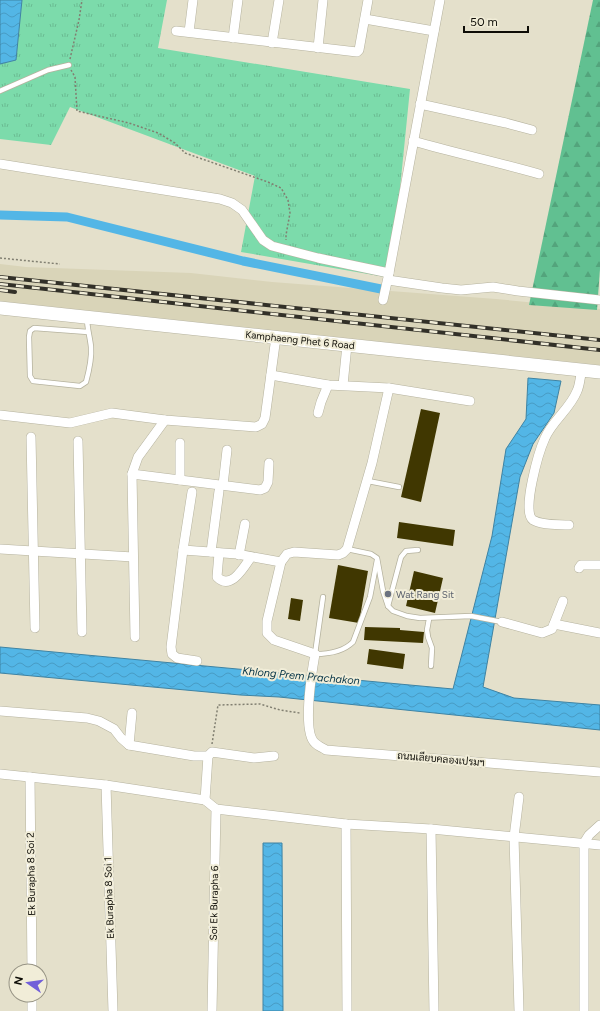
<svg xmlns="http://www.w3.org/2000/svg" width="600" height="1011" font-family="Figtree,Sarabun,sans-serif">
<defs>
<pattern id="grass-tufts" width="24" height="20" patternUnits="userSpaceOnUse"><rect width="24" height="20" fill="#7cdbab"/><path d="M3 7l-1-3M5 7V3M7 7l1-3M15 17l-1-3M17 17v-4M19 17l1-3" fill="none" stroke="#6abb92"/></pattern>
<pattern id="forest-firs" width="22" height="20" patternUnits="userSpaceOnUse"><rect width="22" height="20" fill="#61c091"/><path d="M5 1l3.5 6h-7zM16 11l3.5 6h-7z" fill="#53a47c"/></pattern>
<pattern id="water-waves" width="16" height="10" patternUnits="userSpaceOnUse"><rect width="16" height="10" fill="#53b6e6"/><path d="M0 5q4-4 8 0t8 0" fill="none" stroke="#479bc4"/></pattern>
</defs>
<rect width="100%" height="100%" fill="#e4e0cb"/>
<polygon fill="#d9d4b8" points="0,264 26,267 191,273 272,282 496,299 600,309 600,365 0,301"/>
<polygon fill="url(#grass-tufts)" points="22,0 167,0 158,48 410,89 391,278 241,252 255,176 70,107 51,145 0,139 0,64 16,60"/>
<polygon fill="url(#forest-firs)" points="593,0 600,0 600,269 597,310 529,305"/>
<g fill="url(#water-waves)" stroke="#3e83a3">
<polygon points="0,0 22,0 16,60 0,64"/>
<polygon points="528,378 561,381 554,413 533,444 520,477 483,687 514,698 600,705 600,730 279,697 240,695 0,673 0,647 453,689 492,536 506,449 526,419"/>
<polygon points="263,843 282,843 283,1011 263,1011"/>
</g>
<g fill="none" stroke-linecap="round" stroke-linejoin="round">
<polyline stroke="#53b6e6" stroke-width="9" points="0,215 67,217 243,261 381,289"/>
</g>
<g fill="#403701">
<polygon points="421,409 440,413 421,502 401,497"/>
<polygon points="399,522 455,530 453,546 397,538"/>
<polygon points="338,565 368,571 359,623 329,618"/>
<polygon points="414,571 443,578 435,613 406,606"/>
<polygon points="291,598 303,600 300,621 288,619"/>
<polygon points="365,627 400,628 400,630 424,632 423,643 364,640"/>
<polygon points="369,649 405,654 403,669 367,664"/>
</g>
<g fill="none" stroke-linecap="round" stroke-linejoin="round">
<g stroke="#b5b29e" stroke-width="6">
<g id="service">
<polyline points="0,91 48,70 69,65"/>
<path d="M87 318C87 328 90 337 91 347 92 359 89 371 86 382L80 386 33 381 30 376 29 337 30 331 34 328 88 332"/>
<polyline points="368,481 399,487"/>
<polyline points="347,549 371,554 377,558 383,591 388,606 393,611 407,616 420,618 471,616 502,622"/>
<path d="M323 597 315 654C328 654 343 652 353 642L370 597 377 560"/>
<polyline points="388,606 401,557 406,551 418,550"/>
<polyline points="429,619 427,630 428,637 432,648 431,666"/>
</g>
</g>
<g stroke="#b5b29e" stroke-width="10">
<g id="minor">
<polyline points="365,19 434,31"/>
<polyline points="176,31 357,52 359,50 368,0"/>
<polyline points="189,32 193,0"/>
<polyline points="233,38 238,0"/>
<polyline points="272,43 279,0"/>
<polyline points="318,48 323,0"/>
<polyline points="420,104 506,123 532,130"/>
<path d="M413 141C455 153 497 162 539 174"/>
<polyline points="0,164 220,199 232,203 242,210 263,240 272,246 318,258 389,273"/>
<polyline points="388,280 442,288 461,290 493,287 518,291 600,300"/>
<polyline points="383,300 389,273 440,0"/>
<path d="M271 375 328 385 389 388 372 463 347 549 343 553 338 555 294 552 287 554 281 562 267 621V633L274 640 315 654C312 671 302 732 315 743 318 746 323 748 326 750L600 772"/>
<polyline points="343,385 347,345"/>
<polyline points="389,388 470,401"/>
<polyline points="318,413 321,402 328,385"/>
<polyline points="0,415 70,423 112,413 165,420 256,427 262,424 265,418 276,337"/>
<polyline points="31,437 35,628"/>
<polyline points="78,441 82,632"/>
<polyline points="132,474 260,490 265,488 268,482 269,463"/>
<polyline points="180,480 180,443"/>
<polyline points="223,485 227,450"/>
<polyline points="192,492 183,550 171,647 172,654 177,658 197,661"/>
<path d="M569 525C559 524 543 526 533 520 521 512 539 451 545 438 552 421 570 409 577 391 580 385 580 376 582 370"/>
<polyline points="0,549 133,557"/>
<polyline points="183,550 237,554 281,562"/>
<polyline points="211,552 219,491"/>
<path d="M219 553 217 577C231 591 244 567 251 557"/>
<polyline points="239,555 245,524"/>
<polyline points="579,568 581,565 600,565"/>
<polyline points="502,622 542,633 552,629 563,601"/>
<polyline points="554,624 600,633"/>
<polyline points="135,637 132,474 138,457 165,420"/>
<polyline points="0,711 87,718 99,721 114,729 121,738 129,745 194,756 208,756 212,752 254,758 274,756"/>
<polyline points="129,745 132,713"/>
<polyline points="0,774 106,785 205,800"/>
<polyline points="30,777 32,971"/>
<polyline points="106,785 113,1011"/>
<polyline points="519,797 514,837 519,1011"/>
<polyline points="205,800 216,809 212,1011"/>
<polyline points="205,800 208,756"/>
<polyline points="216,809 346,824 431,829 600,845"/>
<polyline points="346,824 347,1011"/>
<polyline points="431,829 434,1011"/>
<polyline points="32,995 32,1011"/>
<polyline points="584,1011 584,843 589,835 600,825"/>
</g>
</g>
<g stroke="#b5b29e" stroke-width="14">
<polyline id="secondary" points="0,308 600,372"/>
</g>
<g stroke="#817f71" stroke-width="1.5" stroke-dasharray="2 2" stroke-linecap="butt">
<polyline points="70,59 79,20 82,0"/>
<polyline points="71,70 75,77 77,111 129,123 158,133 175,143 185,153 268,182 281,188 288,200 290,213 286,235 286,240"/>
<polyline points="0,258 60,264"/>
<polyline points="212,744 218,705 260,704 280,710 300,713"/>
</g>
<use href="#service" stroke="#fff" stroke-width="4.5"/>
<use href="#minor" stroke="#fff" stroke-width="9"/>
<use href="#secondary" stroke="#fff" stroke-width="13"/>
<g stroke="#323028" stroke-width="4">
<g id="rail">
<polyline points="0,277 600,340"/>
<polyline points="0,284 600,350"/>
<polyline points="0,290 15,292"/>
</g>
</g>
<use href="#rail" stroke="#f1edd8" stroke-width="2.5" stroke-dasharray="8" stroke-linecap="butt"/>
</g>
<circle fill="#6b7280" stroke="#f1edd8" stroke-width="1.5" cx="388" cy="594" r="4"/>
<g text-anchor="middle" dominant-baseline="central" stroke-width="4" stroke-linejoin="round" paint-order="stroke">
<g font-size="10" fill="#0e0d07" stroke="#f1edd8">
<text transform="translate(300 340) rotate(6)">Kamphaeng Phet 6 Road</text>
<text transform="translate(441 759) rotate(5)">ถนนเลียบคลองเปรมฯ</text>
<text transform="translate(31 874) rotate(-91)">Ek Burapha 8 Soi 2</text>
<text transform="translate(109 898) rotate(-92)">Ek Burapha 8 Soi 1</text>
<text transform="translate(214 903) rotate(-89)">Soi Ek Burapha 6</text>
</g>
<g font-size="10" fill="#5b616d" stroke="#f1edd8" text-anchor="start">
<text x="396" y="594">Wat Rang Sit</text>
</g>
<g font-size="11" font-style="italic" fill="#023144" stroke="#f1edd8">
<text transform="translate(301 676) rotate(5)">Khlong Prem Prachakon</text>
</g>
</g>
<g transform="translate(28 983) rotate(283)"><circle r="19" fill="#f1edd8" stroke="#969384"/>
<path d="M0-3L7 15L0 10L-7 15Z" fill="#715fd9"/>
<text y="-6" font-size="11" font-weight="bold" text-anchor="middle" fill="#0e0d07">N</text>
</g>
<path d="M464 26v6h64v-6" fill="none" stroke="#0e0d07" stroke-width="2"/>
<text x="470" y="26" font-size="12" fill="#0e0d07" stroke="#f1edd8" stroke-width="3" paint-order="stroke">50 m</text>
</svg>
